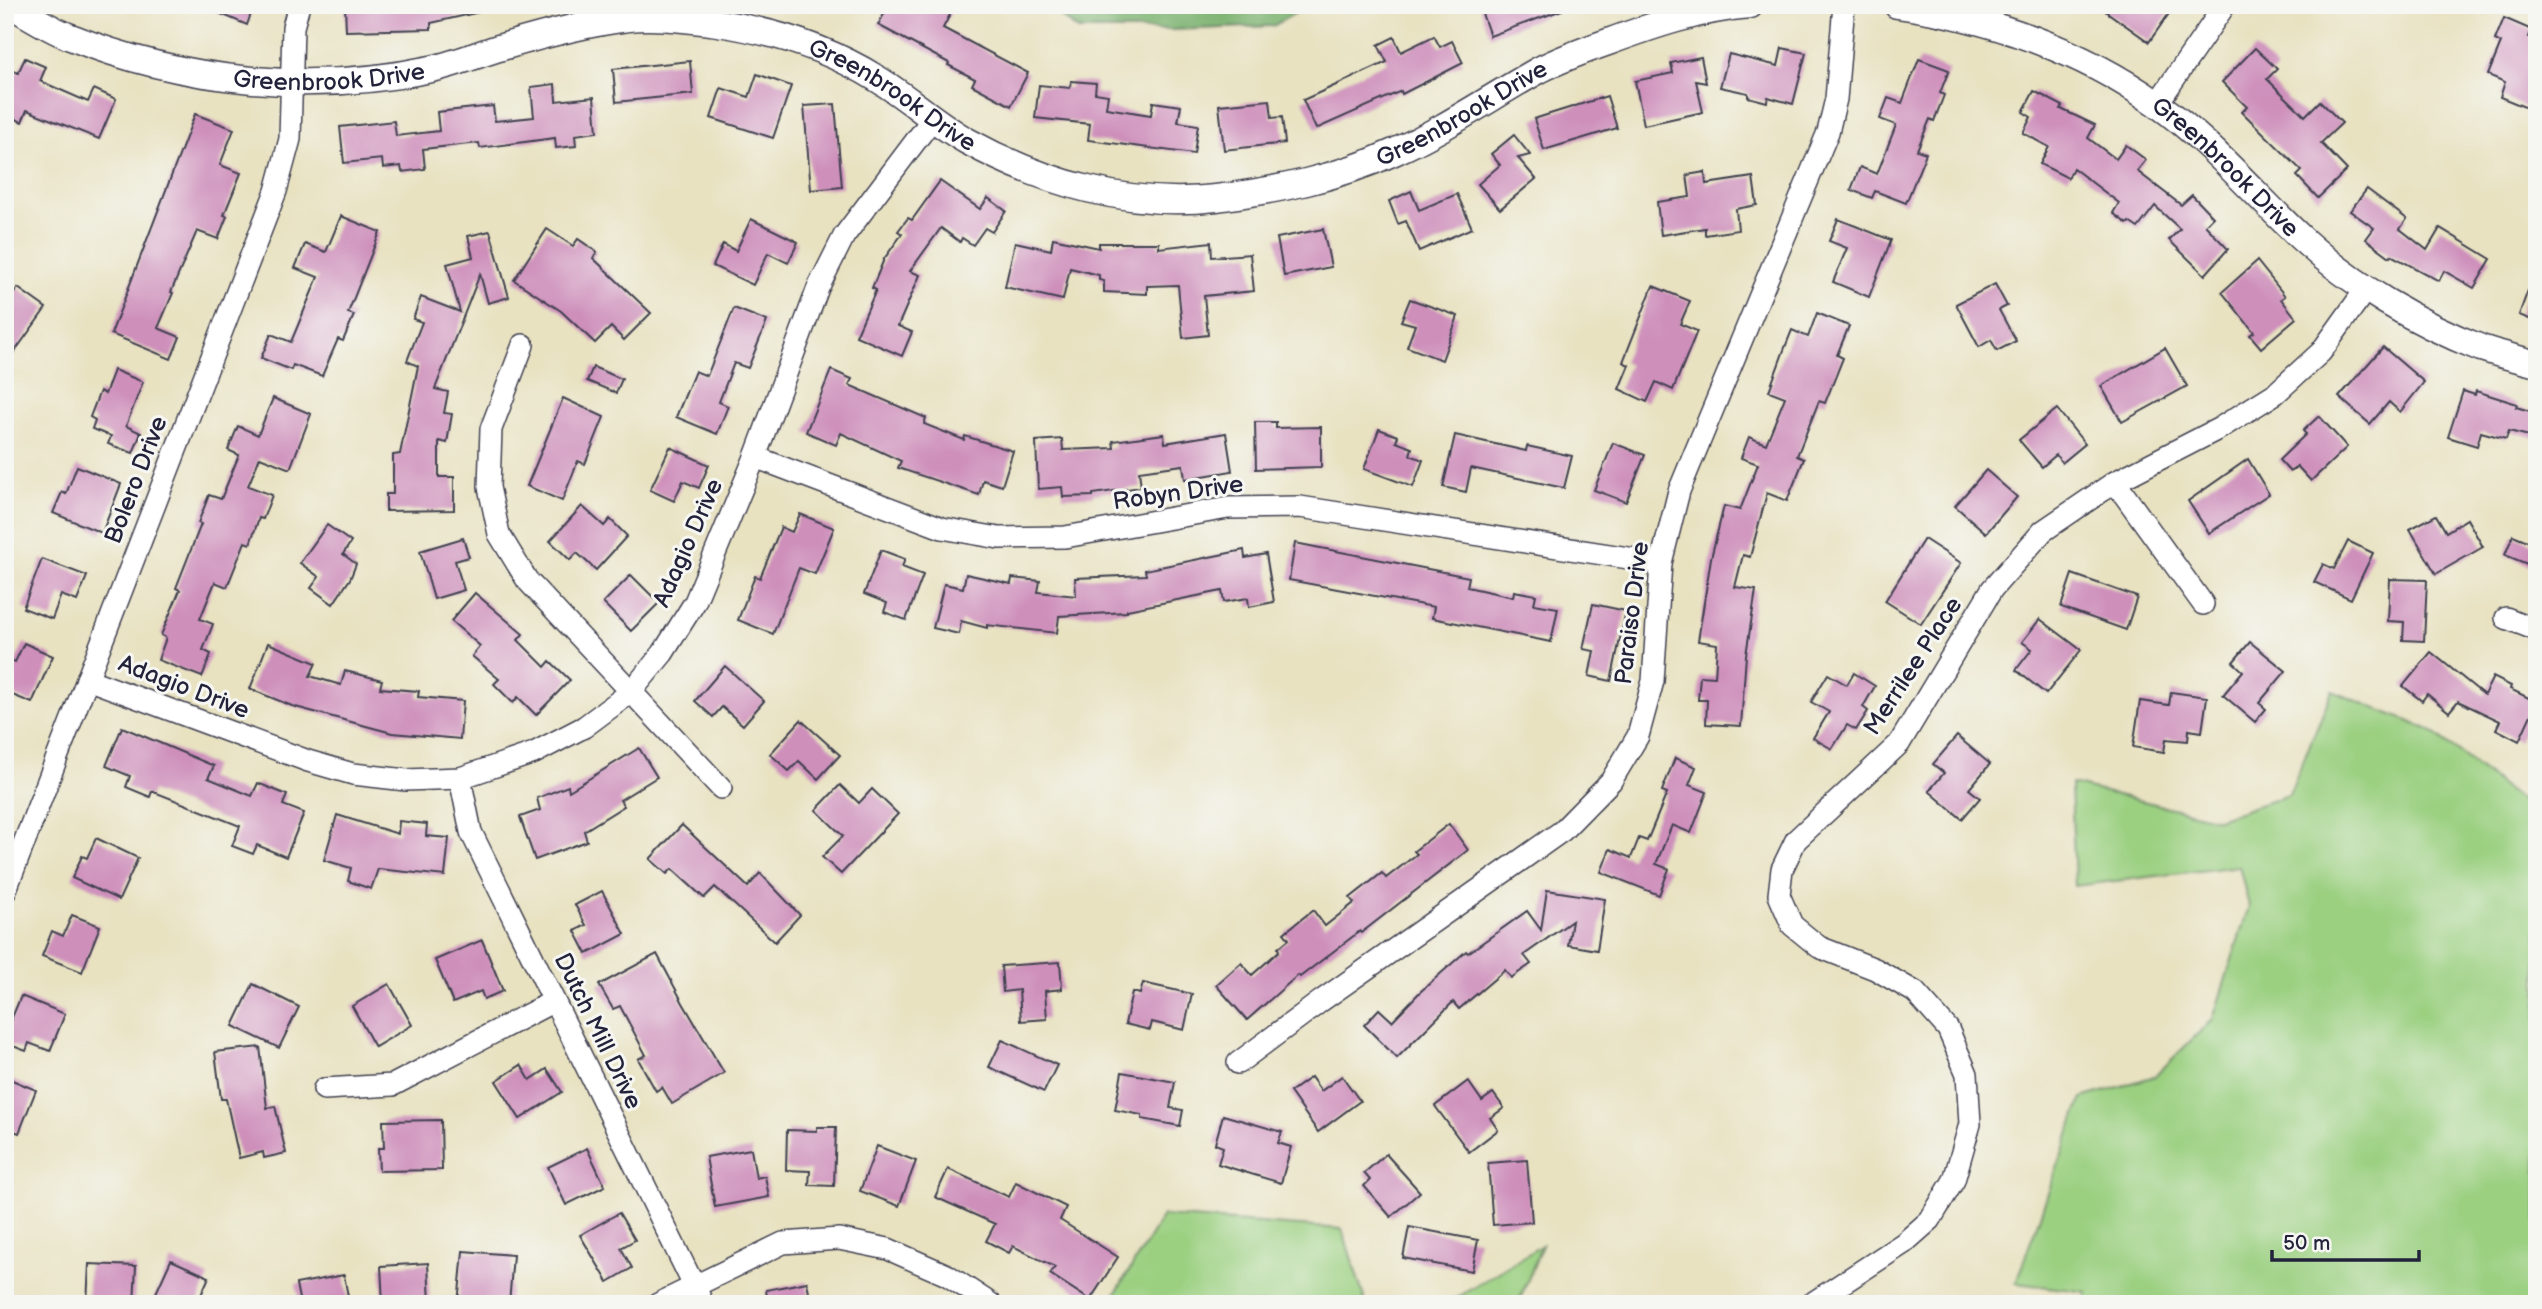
<svg xmlns="http://www.w3.org/2000/svg" width="2542" height="1309" font-family="'Balsamiq Sans',sans-serif">
<rect width="100%" height="100%" fill="#f6f6f2"/>
<filter id="ink" filterUnits="userSpaceOnUse"><feTurbulence type="fractalNoise" baseFrequency=".0143" numOctaves="2"/><feDisplacementMap in="SourceGraphic" scale="14" xChannelSelector="R" yChannelSelector="G"/><feConvolveMatrix kernelMatrix="1 2 1 2 8 2 1 2 1" color-interpolation-filters="sRGB"/></filter>
<filter id="wash" filterUnits="userSpaceOnUse"><feTurbulence type="fractalNoise" baseFrequency=".00686" numOctaves="4" result="noise"/><feDisplacementMap in="SourceGraphic" scale="28" xChannelSelector="R" yChannelSelector="G"/><feGaussianBlur stdDeviation="1.57" result="paint"/><feColorMatrix in="noise" values="0 0 0 0 0 0 0 0 0 0 0 0 0 0 0 0 0 1.4 0 .05"/><feComposite in="paint" operator="in"/></filter>
<g filter="url(#wash)">
<rect width="100%" height="100%" fill="#e8e2c1"/>
<g fill="#9bd081" stroke="#5e795e" stroke-width="2">
<polygon points="2332,691 2430,730 2537,813 2537,1304 2083,1304 2087,1292 2016,1283 2082,1098 2155,1076 2213,1019 2249,906 2239,866 2075,886 2071,784 2218,819 2289,795"/>
<polygon points="1163,1216 1342,1229 1366,1304 1101,1304 1110,1302"/>
<polygon points="1542,1245 1518,1304 1447,1304"/>
</g>
<polygon fill="#7cb26f" stroke="#4f6a55" stroke-width="2" points="1047,5 1309,5 1273,26 1173,30 1078,30"/>
<g id="blocks">
<g fill="#ce8fbb">
<polygon points="200,5 254,5 247,25"/>
<polygon points="345,5 479,5 480,12 431,23 431,29 346,31"/>
<polygon points="889,5 955,5 943,28 1028,73 1011,106 972,85 975,79 948,65 949,63 878,25"/>
<polygon points="1479,5 1570,5 1570,7 1490,36"/>
<polygon points="2097,5 2175,5 2149,42"/>
<polygon points="2504,18 2532,30 2529,37 2537,40 2537,112 2500,97 2505,82 2488,75 2501,43 2495,40"/>
<polygon points="1434,36 1440,47 1452,41 1463,63 1402,94 1401,91 1316,129 1303,100 1387,62 1378,45 1394,37 1401,52"/>
<polygon points="1782,48 1806,53 1793,104 1768,97 1767,102 1748,97 1748,93 1720,87 1729,54 1778,66"/>
<polygon points="2255,48 2277,69 2267,79 2305,116 2320,101 2342,123 2321,143 2347,170 2318,198 2297,176 2302,171 2242,112 2247,107 2222,82"/>
<polygon points="1701,57 1706,83 1696,81 1703,112 1644,125 1635,81 1673,73 1671,63"/>
<polygon points="25,58 46,67 40,81 88,102 94,89 116,99 99,139 27,110 22,122 5,114 5,67 18,73"/>
<polygon points="1919,59 1949,70 1940,93 1944,95 1934,121 1930,119 1917,150 1926,153 1906,203 1875,191 1872,198 1851,190 1860,167 1877,174 1896,125 1880,119 1888,98 1902,103"/>
<polygon points="690,61 693,94 616,102 613,69"/>
<polygon points="757,74 791,86 773,138 711,118 721,88 749,97"/>
<polygon points="1071,81 1096,83 1095,93 1108,95 1106,108 1151,115 1153,102 1181,106 1178,122 1198,125 1194,154 1088,140 1090,124 1035,118 1039,85 1070,88"/>
<polygon points="555,84 556,101 594,97 597,132 575,135 576,146 556,148 555,138 480,148 479,143 423,149 425,169 402,172 401,166 383,168 382,159 344,163 340,127 394,121 396,136 439,131 437,112 493,106 495,121 534,117 531,87"/>
<polygon points="2034,91 2063,106 2061,109 2095,125 2088,138 2116,159 2126,145 2146,160 2137,171 2181,205 2192,195 2213,217 2205,225 2228,249 2205,275 2169,240 2180,229 2155,206 2138,228 2129,222 2127,224 2113,213 2119,203 2073,168 2068,178 2040,164 2049,147 2023,133 2031,117 2023,112"/>
<polygon points="1607,96 1617,128 1544,150 1534,119"/>
<polygon points="1270,100 1272,118 1282,117 1285,143 1224,150 1219,105"/>
<polygon points="835,104 842,187 811,190 804,106"/>
<polygon points="195,114 234,129 220,165 241,173 224,215 227,216 218,239 197,231 171,292 173,293 158,328 180,337 171,359 111,334"/>
<polygon points="1514,135 1530,155 1518,158 1536,179 1500,209 1478,184 1500,165 1491,154"/>
<polygon points="1705,172 1706,184 1753,177 1757,205 1736,209 1738,230 1705,235 1705,228 1661,235 1657,202 1690,197 1687,175"/>
<polygon points="940,181 980,209 988,198 1006,211 992,232 985,228 973,245 962,238 960,242 941,228 910,271 920,275 898,326 912,332 902,356 856,336 876,290 872,288 884,259 902,234 898,231 908,218 912,220"/>
<polygon points="2367,189 2407,219 2400,229 2427,250 2440,228 2491,259 2474,288 2444,271 2439,281 2391,255 2390,257 2366,239 2374,228 2350,211"/>
<polygon points="1411,191 1419,210 1457,194 1472,228 1419,251 1406,221 1398,224 1389,201"/>
<polygon points="341,216 380,232 348,313 354,315 343,341 338,339 322,376 293,365 291,370 261,358 271,334 291,342 318,277 295,268 305,244 326,252"/>
<polygon points="751,219 798,242 788,263 768,253 753,285 713,266 723,244 736,251"/>
<polygon points="1838,219 1891,240 1869,297 1833,282 1847,248 1829,241"/>
<polygon points="547,229 573,246 578,239 597,252 593,258 651,313 624,340 611,327 595,343 561,311 514,280"/>
<polygon points="1323,229 1331,267 1284,276 1277,238"/>
<polygon points="490,231 509,297 488,303 480,274 435,389 448,392 444,413 452,414 447,443 439,441 439,477 454,477 454,510 386,511 386,494 393,494 393,455 400,454 418,366 407,361 422,322 413,319 421,297 460,312 447,264 473,257 468,236"/>
<polygon points="1053,238 1099,248 1099,243 1159,243 1159,248 1211,242 1212,257 1250,254 1254,291 1204,296 1208,335 1183,338 1178,285 1147,286 1147,294 1104,292 1104,281 1099,280 1099,275 1070,268 1063,300 1005,287 1015,242 1051,250"/>
<polygon points="2257,261 2285,296 2281,299 2296,318 2261,348 2250,335 2254,332 2222,292"/>
<polygon points="2535,271 2537,271 2537,322 2519,315"/>
<polygon points="1995,284 2007,306 1999,310 2016,341 1997,351 1991,340 1979,347 1956,304"/>
<polygon points="1653,286 1690,301 1680,324 1697,331 1673,390 1656,382 1647,402 1619,389 1629,365 1623,362"/>
<polygon points="18,288 46,308 5,365 5,305"/>
<polygon points="1410,299 1458,316 1442,360 1407,347 1415,325 1401,321"/>
<polygon points="734,308 767,321 748,368 734,363 719,402 728,406 717,434 676,417 695,371 707,376"/>
<polygon points="1817,313 1849,326 1837,355 1843,358 1825,403 1819,401 1797,456 1804,459 1787,501 1767,493 1750,557 1743,555 1735,587 1756,590 1746,655 1741,726 1706,724 1707,700 1698,700 1700,676 1715,677 1717,644 1698,641 1711,558 1724,506 1740,510 1758,464 1741,458 1749,437 1766,444 1785,397 1769,391 1784,350 1792,330 1808,337"/>
<polygon points="2383,347 2424,382 2400,412 2389,402 2370,424 2339,397"/>
<polygon points="2165,348 2187,386 2122,422 2101,386"/>
<polygon points="593,367 622,379 616,393 587,381"/>
<polygon points="114,370 143,382 126,426 141,433 133,453 108,444 111,436 92,429 95,420 90,417 100,391 105,394"/>
<polygon points="831,370 852,379 849,385 926,418 924,424 964,440 965,436 1013,451 1002,486 983,480 979,495 898,468 901,461 841,433 836,445 806,432"/>
<polygon points="2463,391 2475,395 2476,391 2517,404 2516,407 2537,413 2537,438 2509,431 2506,439 2481,432 2477,446 2448,437"/>
<polygon points="273,398 311,414 290,469 260,457 248,486 272,495 263,519 259,518 250,544 245,542 227,587 215,582 200,619 213,624 203,650 211,654 202,677 158,660 166,638 161,635 180,590 176,588 201,524 198,523 209,495 221,499 239,455 228,450 238,426 258,435"/>
<polygon points="563,398 604,417 585,464 578,461 562,501 527,486"/>
<polygon points="2057,409 2085,444 2062,463 2056,455 2042,467 2019,440"/>
<polygon points="2319,416 2347,447 2311,481 2297,466 2290,472 2279,460 2306,434 2303,431"/>
<polygon points="1255,422 1276,422 1276,428 1321,427 1321,467 1256,469"/>
<polygon points="1379,429 1398,436 1396,442 1412,448 1410,455 1423,460 1413,487 1364,469"/>
<polygon points="1226,433 1232,471 1185,479 1183,465 1139,471 1141,487 1093,494 1093,496 1063,497 1062,487 1038,489 1036,441 1062,439 1063,450 1114,448 1113,441 1164,434 1165,443"/>
<polygon points="1455,435 1526,451 1527,446 1572,456 1564,488 1471,468 1466,492 1443,487"/>
<polygon points="1613,443 1645,455 1626,502 1594,490"/>
<polygon points="670,447 709,465 699,488 683,481 674,501 650,490"/>
<polygon points="2248,459 2269,494 2209,533 2188,501"/>
<polygon points="77,466 121,484 102,533 53,513 62,492 66,494"/>
<polygon points="1986,470 2017,497 1986,533 1955,506"/>
<polygon points="582,506 604,526 610,519 627,536 596,570 577,553 570,560 550,541"/>
<polygon points="800,514 834,528 815,574 799,568 773,634 738,620 755,576 760,578 781,527 792,532"/>
<polygon points="2436,515 2446,532 2467,519 2483,547 2436,574 2410,529"/>
<polygon points="327,525 351,542 343,554 356,564 350,579 333,604 311,588 319,577 300,563"/>
<polygon points="2513,535 2537,545 2537,568 2505,555"/>
<polygon points="463,538 469,557 455,561 464,590 434,599 420,551"/>
<polygon points="1924,539 1961,563 1921,624 1885,601"/>
<polygon points="2348,541 2373,553 2351,599 2314,582 2323,564 2334,569"/>
<polygon points="1295,543 1469,577 1467,587 1513,597 1514,591 1536,595 1534,604 1558,608 1551,642 1432,618 1434,607 1289,580"/>
<polygon points="881,550 905,559 902,567 923,575 906,620 884,612 887,603 864,594"/>
<polygon points="1244,550 1245,558 1266,554 1274,602 1249,607 1248,598 1224,602 1222,591 1127,610 1127,612 1059,616 1057,633 987,625 987,628 961,621 959,634 933,628 944,584 963,588 966,574 1011,584 1012,578 1040,581 1038,592 1076,596 1075,578 1146,575 1145,570"/>
<polygon points="42,559 87,576 77,601 61,595 52,619 23,608"/>
<polygon points="2072,574 2137,597 2126,630 2061,607"/>
<polygon points="631,575 659,603 631,631 603,603"/>
<polygon points="2390,579 2427,580 2424,641 2403,640 2404,622 2388,621"/>
<polygon points="475,593 523,634 518,640 545,667 550,661 570,680 536,715 518,697 513,703 494,684 499,679 472,656 480,646 451,621"/>
<polygon points="1593,604 1626,611 1611,681 1589,676 1594,651 1583,649"/>
<polygon points="2040,619 2081,650 2046,694 2016,670 2032,649 2022,642"/>
<polygon points="2250,642 2286,671 2259,703 2266,709 2255,722 2223,695 2243,671 2233,662"/>
<polygon points="24,643 53,656 32,703 5,692 5,658 15,662"/>
<polygon points="268,643 316,663 310,676 341,685 345,671 382,680 380,688 419,691 418,697 463,701 460,739 392,733 292,706 250,689"/>
<polygon points="2431,652 2484,695 2493,677 2511,686 2510,689 2537,702 2519,741 2496,729 2500,721 2458,701 2449,712 2427,694 2422,701 2403,686"/>
<polygon points="725,666 764,701 743,725 722,707 713,717 695,701"/>
<polygon points="1854,673 1875,686 1863,707 1868,711 1856,730 1847,725 1832,749 1813,738 1829,712 1811,702 1828,674 1847,685"/>
<polygon points="2171,692 2207,697 2202,732 2189,730 2188,741 2166,739 2164,752 2133,747 2140,701 2169,705"/>
<polygon points="801,720 840,755 818,779 799,761 789,771 770,754"/>
<polygon points="122,727 214,766 208,778 252,796 258,783 287,795 283,805 304,813 286,857 257,845 253,854 232,846 240,826 152,791 150,797 126,787 130,776 106,766"/>
<polygon points="1957,736 1990,764 1969,789 1980,798 1962,819 1929,791 1944,773 1933,764"/>
<polygon points="639,748 657,777 620,800 624,806 584,831 587,841 535,860 520,817 540,810 537,798 568,786 569,791"/>
<polygon points="1675,758 1696,767 1689,785 1707,792 1691,833 1672,825 1656,864 1669,869 1659,895 1601,872 1610,849 1631,858 1639,838 1647,841 1667,793 1662,791"/>
<polygon points="840,785 859,803 872,789 898,814 841,874 822,857 843,836 816,810"/>
<polygon points="337,815 398,834 399,821 427,824 426,836 449,838 445,876 378,869 371,889 348,881 351,868 324,860"/>
<polygon points="1449,824 1468,850 1361,933 1360,931 1300,977 1298,975 1247,1020 1216,985 1241,963 1252,975 1279,951 1278,948 1289,939 1284,933 1313,910 1325,926 1354,903 1350,898 1382,873 1386,878 1417,854 1414,851"/>
<polygon points="682,825 748,887 760,873 800,915 775,942 715,887 704,898 672,869 667,874 650,859"/>
<polygon points="96,838 138,858 119,900 72,878 82,856 87,858"/>
<polygon points="1547,890 1605,899 1597,950 1568,945 1572,921 1524,955 1531,964 1511,978 1505,970 1459,1009 1453,1002 1397,1058 1364,1025 1379,1009 1392,1021 1420,992 1466,951 1468,953 1527,911 1541,930"/>
<polygon points="602,891 625,934 587,954 575,931 586,925 575,905"/>
<polygon points="72,915 100,926 82,972 42,956 52,931 63,936"/>
<polygon points="482,940 503,991 484,999 481,991 453,1003 435,960"/>
<polygon points="657,954 683,1003 724,1073 672,1104 662,1087 656,1091 638,1059 646,1055 620,1006 613,1009 599,985"/>
<polygon points="1060,962 1062,989 1045,991 1047,1019 1021,1021 1019,990 1003,992 1001,966"/>
<polygon points="1143,983 1192,994 1184,1030 1152,1022 1150,1030 1125,1024 1132,992 1140,994"/>
<polygon points="253,984 299,1007 279,1048 233,1026"/>
<polygon points="389,984 412,1025 375,1047 352,1006"/>
<polygon points="21,996 65,1014 50,1051 29,1043 26,1051 5,1043 5,1034"/>
<polygon points="1002,1040 1057,1065 1044,1092 989,1067"/>
<polygon points="260,1047 267,1108 275,1106 286,1153 264,1158 263,1152 239,1158 226,1099 221,1099 215,1052"/>
<polygon points="521,1065 530,1080 547,1069 562,1092 520,1119 496,1081"/>
<polygon points="1122,1072 1175,1082 1170,1108 1183,1110 1180,1126 1142,1119 1142,1115 1115,1110"/>
<polygon points="1342,1076 1360,1101 1318,1132 1290,1092 1311,1077 1321,1091"/>
<polygon points="5,1077 36,1090 19,1133 5,1128"/>
<polygon points="1468,1081 1482,1101 1493,1093 1504,1108 1490,1118 1498,1130 1469,1152 1435,1106"/>
<polygon points="1223,1115 1282,1132 1278,1143 1291,1147 1281,1183 1218,1164 1223,1147 1215,1144"/>
<polygon points="441,1120 442,1170 379,1171 378,1148 384,1148 383,1121"/>
<polygon points="817,1127 836,1127 834,1186 809,1185 810,1171 786,1170 787,1130 817,1131"/>
<polygon points="877,1146 916,1161 899,1206 860,1191"/>
<polygon points="587,1148 605,1186 566,1205 548,1167"/>
<polygon points="751,1149 756,1178 765,1176 769,1197 715,1207 706,1157"/>
<polygon points="1386,1154 1420,1192 1391,1217 1364,1186 1370,1180 1364,1173"/>
<polygon points="1527,1160 1532,1222 1493,1225 1488,1163"/>
<polygon points="948,1169 1009,1197 1016,1182 1066,1207 1060,1220 1118,1257 1090,1300 1050,1274 1055,1267 1013,1246 1009,1253 986,1241 995,1224 935,1197"/>
<polygon points="619,1213 635,1240 621,1248 632,1268 608,1282 580,1235"/>
<polygon points="1409,1227 1478,1240 1472,1271 1403,1258"/>
<polygon points="463,1251 513,1255 509,1304 458,1304"/>
<polygon points="171,1260 209,1277 197,1304 151,1304"/>
<polygon points="428,1263 430,1304 383,1304 381,1266"/>
<polygon points="89,1264 136,1266 134,1304 87,1304"/>
<polygon points="344,1275 349,1302 300,1304 296,1284"/>
<polygon points="807,1282 811,1304 768,1304 766,1290"/>
</g>
</g>
</g>
<g filter="url(#ink)">
<use href="#blocks" fill-opacity="0" stroke="#403f4f" stroke-width="2"/>
<g fill="none" stroke-linecap="round" stroke-linejoin="round">
<g stroke="#403f4f" stroke-width="24">
<g id="minor">
<polyline points="2157,104 2225,5"/>
<polyline points="523,345 491,429 489,487 499,534 527,580 721,788"/>
<polyline points="755,457 942,528 999,538 1065,537 1228,508 1300,507 1661,563"/>
<polyline points="2115,482 2203,604"/>
<polyline points="2506,618 2537,630"/>
<polyline points="87,679 308,761 353,774 406,780 460,778 534,753 584,727 631,692 663,653 695,602 755,457 818,288 844,236 933,118"/>
<polyline points="460,778 471,832 703,1304"/>
<polyline points="5,892 276,191 290,139 293,27 299,5"/>
<polyline points="1238,1063 1321,1001 1562,831 1611,781 1638,736 1653,681 1661,563 1679,491 1828,132 1836,99 1844,5"/>
<polyline points="324,1089 393,1085 554,1001"/>
<polyline points="658,1304 783,1243 839,1239 888,1249 947,1275 991,1304"/>
<polyline points="1811,1304 1904,1243 1930,1220 1954,1180 1970,1124 1967,1074 1948,1029 1915,992 1875,969 1819,947 1792,925 1779,895 1782,869 1796,840 1899,744 1992,589 2043,531 2115,482 2220,428 2276,393 2321,352 2366,289"/>
</g>
</g>
<g stroke="#403f4f" stroke-width="29">
<g id="tertiary">
<path id="s1" d="M11 5C30 16 48 28 68 36 182 82 311 95 431 69 455 64 478 54 502 47 542 35 586 23 628 18 655 15 684 19 711 22 769 30 826 47 876 78 908 97 935 123 967 141 1043 183 1130 208 1216 198 1278 190 1338 178 1394 152 1445 129 1491 97 1539 70 1561 59 1585 50 1608 42 1654 25 1701 9 1750 5"/>
<path id="s2" d="M1897 5C1990 18 2081 50 2157 104 2211 142 2253 193 2301 238 2352 285 2416 323 2481 348 2499 354 2518 359 2537 364"/>
</g>
</g>
<use href="#minor" stroke="#fff" stroke-width="21"/>
<use href="#tertiary" stroke="#fff" stroke-width="26"/>
</g>
</g>
<g text-anchor="middle" dominant-baseline="central" stroke-width="6" stroke-linejoin="round" paint-order="stroke">
<g font-size="24" fill="#22223b" stroke="#f6f6f2">
<text stroke="none"><textPath href="#s1" startOffset="332">Greenbrook Drive</textPath></text>
<text stroke="none"><textPath href="#s1" startOffset="920">Greenbrook Drive</textPath></text>
<text stroke="none"><textPath href="#s1" startOffset="1530">Greenbrook Drive</textPath></text>
<text stroke="none"><textPath href="#s2" startOffset="374">Greenbrook Drive</textPath></text>
<text transform="translate(136 480) rotate(-69)">Bolero Drive</text>
<text transform="translate(1178 493) rotate(-8)">Robyn Drive</text>
<text transform="translate(688 543) rotate(-66)">Adagio Drive</text>
<text transform="translate(1632 613) rotate(-83)">Paraiso Drive</text>
<text transform="translate(1913 666) rotate(-57)">Merrilee Place</text>
<text transform="translate(184 687) rotate(21)">Adagio Drive</text>
<text transform="translate(598 1031) rotate(64)">Dutch Mill Drive</text>
</g>
</g>
<rect width="2542" height="1309" fill="none" stroke="#f6f6f2" stroke-width="28"/>
<path d="M2272 1250v10h147v-10" fill="none" stroke="#22223b" stroke-width="3.5"/>
<text x="2283" y="1250" font-size="21" fill="#22223b" stroke="#f6f6f2" stroke-width="5" paint-order="stroke">50 m</text>
</svg>
